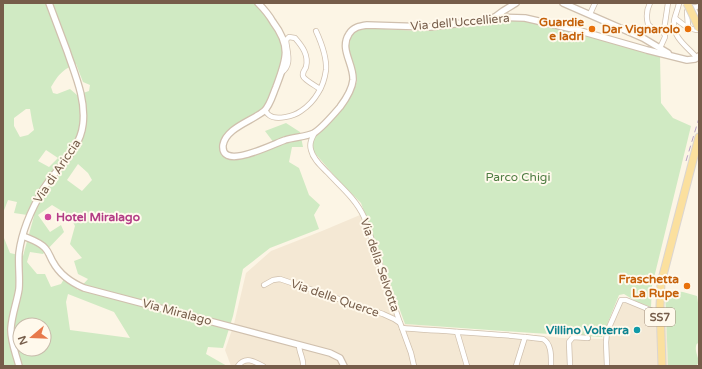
<svg xmlns="http://www.w3.org/2000/svg" width="702" height="369" font-family="'Varela Round',sans-serif">
<rect width="100%" height="100%" fill="#fcf5e5"/>
<polygon fill="#f4e8d4" points="360,215 397,315 404,324 544,336 562,338 604,339 622,302 666,316 668,366 231,366 225,350 234,324 246,273 271,251 322,231"/>
<g fill="#d0eac3" fill-rule="evenodd">
<path d="M3 3H258L279 29 286 52 267 107 230 133 224 151 233 157 274 143 265 131 286 123 300 132 303 147H292L289 162 299 168 309 195 320 205 314 215 319 229 270 248 243 269 233 316 223 348 208 347 206 354 227 366H3V228L4 238 10 253 23 256 34 216 14 213 17 202 8 200 3 213ZM76 64 83 82 90 85 89 91 77 95 70 89 57 94 53 93 51 87C59 74 62 70 76 64ZM26 109H30L32 121 34 130 28 135 20 137 14 126V118ZM46 150 58 158 49 167 38 161ZM78 164 88 173 92 180 82 191 67 180ZM52 205 70 216 75 226 70 244 82 258 74 261 78 274 88 279 78 290 64 279 61 284 51 287 45 274H37L27 262 30 252 43 254 64 232 61 225 50 232 38 215ZM68 294 114 312 130 338 70 330 66 302ZM20 325H44V349H20Z"/>
<polygon points="497,20 526,20 568,30 660,56 661,103 673,118 691,126 652,286 651,307 637,302 624,294 619,295 602,337 533,333 405,324 361,203 339,181 313,151 313,143 316,134 337,115 351,96 357,81 353,67 348,52 348,39 356,31 369,28 399,30 423,31 462,26"/>
<path d="M665 290 683 292 697 296C699 308 701 328 699 340 698 345 697 342 696 346 695 351 698 357 699 362L696 366H668Z"/>
</g>
<g fill="none" stroke-linecap="round" stroke-linejoin="round">
<g stroke="#d0c0ae" stroke-width="6">
<g id="minor">
<path d="M650 3C647 9 646 17 648 24L652 28 664 33"/>
<path d="M679 3C678 9 675 15 674 21 672 38 688 47 697 58"/>
<polyline points="693,7 699,20"/>
<polyline points="590,14 595,3"/>
<path d="M675 18C682 24 689 30 699 30"/>
<polyline points="688,27 687,11 688,10 699,6"/>
<polyline points="660,48 665,37 664,30 668,3"/>
<path d="M281 73C293 65 287 52 286 40L289 37 295 38C302 46 309 55 306 67 305 70 302 72 303 76 304 80 316 86 320 89"/>
<path d="M265 110C266 111 267 114 269 115 276 121 294 116 301 111 307 107 314 100 318 93 322 87 325 77 326 70 327 57 321 42 316 31"/>
<path d="M315 132C312 138 309 143 311 150 313 159 321 166 327 172 340 186 356 199 364 217L399 320 411 353 414 366"/>
<polyline points="264,285 273,280 280,279 383,314 394,319 400,323"/>
<path d="M402 328C449 332 497 333 543 339 552 344 551 357 551 366"/>
<polyline points="457,332 467,366"/>
<path d="M299 345C299 353 304 359 303 366"/>
<path d="M238 366C245 356 254 361 263 366"/>
<polyline points="516,366 525,337"/>
<polyline points="570,366 569,342 573,337 588,338"/>
<polyline points="607,366 606,342 607,332 621,300 626,300 660,314"/>
</g>
</g>
<g stroke="#d0c0ae" stroke-width="8">
<g id="tertiary">
<path d="M258 3C264 9 269 15 273 22 292 47 286 60 276 87 273 94 270 106 264 111 252 121 226 128 223 145 220 172 275 143 285 140 294 137 306 137 314 133 322 128 334 114 340 107 346 99 352 90 353 80 354 64 339 49 349 34 353 27 360 26 367 25L430 27 487 20 495 17 525 18 577 30 647 50 687 60 695 59 699 56"/>
<polyline points="563,3 643,38 668,53"/>
<polyline points="495,17 503,11 516,3"/>
<path d="M23 236C30 239 40 242 45 248 49 252 50 257 53 262 60 275 70 282 84 288L330 353 340 358 344 366"/>
<path d="M19 366C16 354 10 340 11 328 12 314 17 302 19 289 20 277 18 265 19 253 22 229 32 208 44 188 57 167 80 151 83 124 86 99 75 75 67 51 61 35 55 19 49 3"/>
</g>
</g>
<g stroke="#dbd5d0" stroke-width="9">
<polyline id="primary" points="662,366 660,306 661,283 699,137"/>
</g>
<use href="#minor" stroke="#fff" stroke-width="4.5"/>
<use href="#tertiary" stroke="#fff" stroke-width="5.5"/>
<use href="#primary" stroke="#fbe09e" stroke-width="7"/>
<polyline stroke="#b9a3c6" stroke-width="1" stroke-dasharray="6 4" stroke-linecap="butt" points="686,161 699,118"/>
<g stroke="#dbd5d0" stroke-width="9" stroke-linecap="butt">
<polyline id="primary-bridge" points="687,3 699,28"/>
</g>
<use href="#primary-bridge" stroke="#fbe09e" stroke-width="7"/>
</g>
<g fill="#e8710a" stroke="#fff9ec" stroke-width="1.5">
<circle cx="592" cy="29" r="4"/>
<circle cx="688" cy="29" r="4"/>
<circle cx="687" cy="286" r="4"/>
</g>
<circle fill="#d1479c" stroke="#fff9ec" stroke-width="1.5" cx="48" cy="217" r="4"/>
<circle fill="#0f9aa8" stroke="#fff9ec" stroke-width="1.5" cx="637" cy="330" r="4"/>
<g text-anchor="middle" dominant-baseline="central" stroke-width="4" stroke-linejoin="round" paint-order="stroke">
<rect fill="#fff9ec" stroke="#9f8c7b" stroke-width="1" x="645" y="308" width="30" height="18" rx="3"/>
<g font-size="11" font-weight="bold" fill="#765d4a">
<text x="660" y="317">SS7</text>
</g>
<g font-size="12" fill="#765d4a" stroke="#fff9ec">
<text transform="translate(460 22) rotate(-5)">Via dell'Uccelliera</text>
<text transform="translate(57 171) rotate(-56)">Via di Ariccia</text>
<text transform="translate(380 265) rotate(71)">Via della Selvotta</text>
<text transform="translate(335 298) rotate(19)">Via delle Querce</text>
<text transform="translate(177 312) rotate(15)">Via Miralago</text>
</g>
<g font-size="12" font-weight="bold" fill="#c56008" stroke="#fff9ec" text-anchor="end">
<text x="584" y="22">Guardie<tspan x="584" dy="14">e ladri</tspan></text>
<text x="680" y="29">Dar Vignarolo</text>
<text x="679" y="279">Fraschetta<tspan x="679" dy="14">La Rupe</tspan></text>
</g>
<g font-size="12" fill="#4e7c42" stroke="#fff9ec">
<text x="518" y="177">Parco Chigi</text>
</g>
<g font-size="12" font-weight="bold" fill="#b23c85" stroke="#fff9ec" text-anchor="start">
<text x="56" y="217">Hotel Miralago</text>
</g>
<g font-size="12" font-weight="bold" fill="#0d838f" stroke="#fff9ec" text-anchor="end">
<text x="629" y="330">Villino Volterra</text>
</g>
</g>
<rect width="702" height="369" fill="none" stroke="#765d4a" stroke-width="8"/>
<g transform="translate(32 337) rotate(251)"><circle r="19" fill="#fff9ec" stroke="#c8bbab"/>
<path d="M0-3L7 15L0 10L-7 15Z" fill="#e7794a"/>
<text y="-6" font-size="11" font-weight="bold" text-anchor="middle" fill="#765d4a">N</text>
</g>
</svg>
